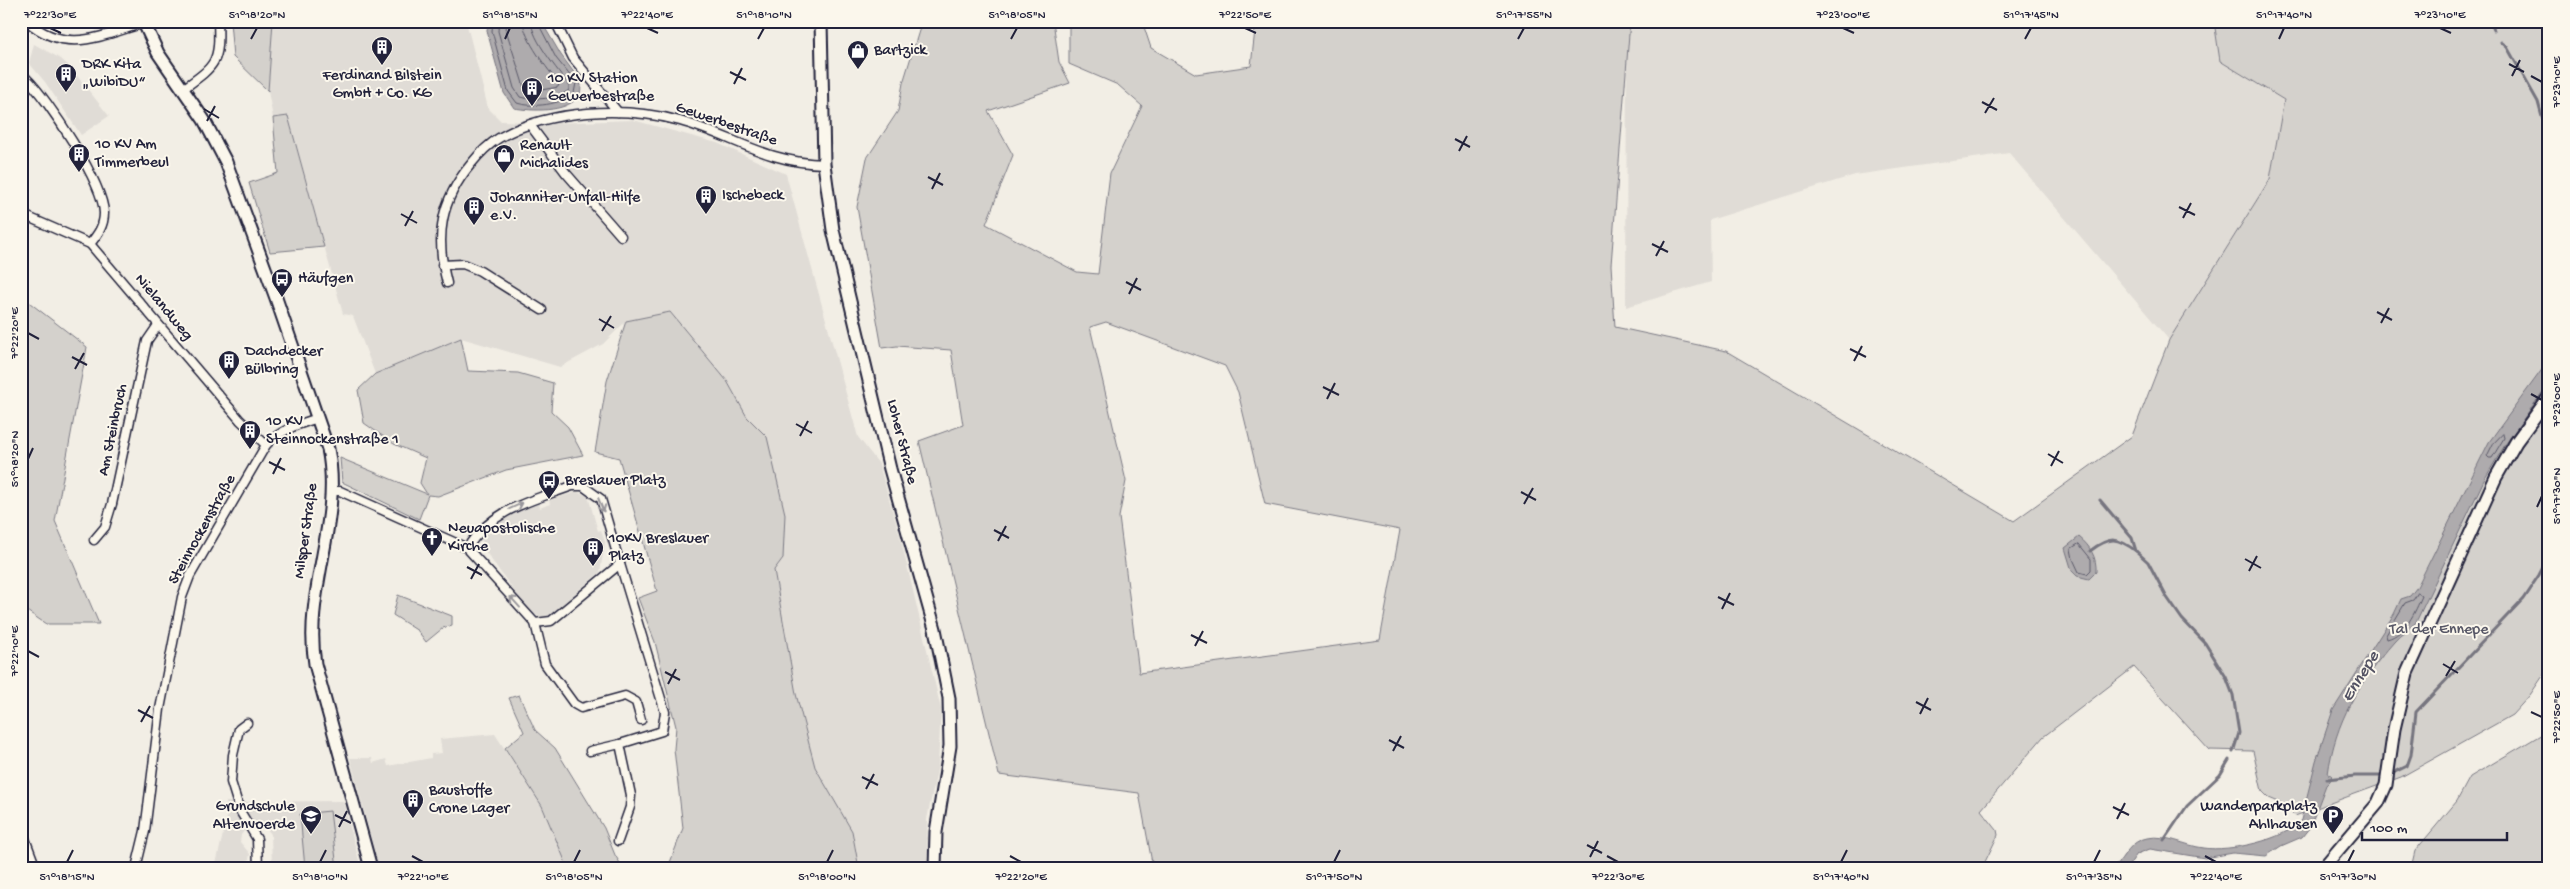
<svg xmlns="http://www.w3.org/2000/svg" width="2570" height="889" font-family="'Gochi Hand',sans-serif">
<rect width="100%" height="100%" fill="#f2eee5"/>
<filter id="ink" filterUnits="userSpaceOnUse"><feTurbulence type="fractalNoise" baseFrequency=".02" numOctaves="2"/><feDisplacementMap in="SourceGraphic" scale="10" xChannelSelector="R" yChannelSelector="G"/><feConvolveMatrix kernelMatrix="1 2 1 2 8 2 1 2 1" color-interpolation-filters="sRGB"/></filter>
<g filter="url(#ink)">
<g fill="#e0dcd6">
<polygon points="273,21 466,21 488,108 501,121 553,123 633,120 717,143 786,174 858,437 879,464 901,540 941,709 938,766 927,819 928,868 860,868 852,831 815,767 796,695 774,570 783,558 767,437 747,417 727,381 670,312 626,321 603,344 560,367 461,338 375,374 353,316 343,314 288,116 273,118 268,91"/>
<polygon points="1627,21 2214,21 2220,61 2284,100 2270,179 2169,340 2009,153 1855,175 1710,220 1711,282 1626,307"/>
<polygon points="34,44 61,59 70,67 109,116 81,135 45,82 29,63"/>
<polygon points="577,492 588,496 598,531 601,530 605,542 600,572 553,612 548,616 538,616 528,610 485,551 482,547 482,537 489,528 517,511 539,504 540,508 550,504 549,500"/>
<polygon points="495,734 542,806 568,868 379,868 350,758 372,758 373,763 386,759 388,766 431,758 431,754 442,753 440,739"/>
<polygon points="343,801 361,868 272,868 271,834 266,828 255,824 248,826 241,835 240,842 250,854 249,859 243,864 243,868 215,868 228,813 226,802"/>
</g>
<g fill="#d4d1cc" stroke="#7b7a84" fill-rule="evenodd">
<polygon points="230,21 273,21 268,91 233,57"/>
<path d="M922 21H1053L1059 62 1070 83 988 111 1013 155 986 224 1077 272 1098 274 1110 173 1142 106 1118 85 1069 64V21H1142L1151 48 1196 74 1251 66 1256 21H1630L1611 265 1615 327 1726 351 2014 521 2132 436 2169 340 2270 179 2284 100 2220 61 2214 21H2549V667L2530 695 2512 715 2401 777 2295 816 2281 803 2269 798 2262 791 2253 751 2209 750 2134 667 2043 737 1981 810 1997 830 1998 835 1982 868H1153L1139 793 999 775 919 441 963 425 951 350 897 346 882 348 857 207 867 158 898 111 903 83ZM1106 322 1225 366 1238 392 1265 504 1400 530 1380 640 1139 673 1119 517 1126 481 1090 327Z"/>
<polygon points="288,116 324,247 270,252 249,183 278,173 273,118"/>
<polygon points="21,296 87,347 55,521 99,624 46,624 21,607"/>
<polygon points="670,312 727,381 747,417 767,437 785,514 783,558 774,570 796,694 815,767 852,831 858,863 845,867 668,868 683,828 674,749 676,727 655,642 638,598 657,591 619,458 595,452 607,381 626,321"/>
<polygon points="461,338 468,371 518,373 553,383 551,411 568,427 583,455 506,470 438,496 428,495 419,519 342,482 340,458 427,494 420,483 426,458 394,444 364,423 358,390 375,374"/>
<polygon points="398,595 452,616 452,625 443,628 426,642 418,631 393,615"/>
<polygon points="519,695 535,730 555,748 604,828 615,855 623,868 568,868 542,806 505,748 524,732 509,698"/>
<polygon points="2549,730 2549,868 2411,868 2415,851 2457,801 2470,777"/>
<polygon points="330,811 337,868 305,868 300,814"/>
</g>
<g fill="#aeabad" stroke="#76747f">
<path d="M488 21H541L561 55 581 82C581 87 581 94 578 97 565 113 532 111 514 108L504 93 487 31Z"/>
<path d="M2549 360V383L2505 445 2484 480 2416 622C2410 630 2400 634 2394 642 2359 682 2335 722 2328 774L2332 775 2330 781 2326 785 2310 827 2302 837 2281 846 2266 856 2233 853 2205 858 2150 849 2137 854 2127 868H2114C2125 856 2130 841 2147 838 2167 834 2185 846 2204 848 2228 852 2286 840 2301 820L2316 761 2333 710 2394 614 2401 599 2410 596 2417 587 2489 442Z"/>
<path d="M2079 537C2090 546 2097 557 2096 572L2089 579 2077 576 2072 571 2065 548Z"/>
</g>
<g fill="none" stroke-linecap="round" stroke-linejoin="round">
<g stroke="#5a5969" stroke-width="1">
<path d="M493 21 492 31 508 91 517 103C533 108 561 105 574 93L576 83 556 58 537 21"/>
<path d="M499 21 498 31 514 88 520 97C532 101 559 99 569 90V85C558 70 532 40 531 21"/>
<path d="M507 21 506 30 525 90 530 92 558 87 559 84C548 69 524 40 523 21"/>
<polygon points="2503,434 2504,438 2492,458 2489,458 2487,456 2493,444"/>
<polygon points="2079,544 2091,559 2091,570 2087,574 2079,572 2073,559 2071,549"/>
<path d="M2418 593 2422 596C2415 612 2406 634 2387 639L2386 635 2405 603 2413 600Z"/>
</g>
<g stroke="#76747f" stroke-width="3">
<polyline points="2490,21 2494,30"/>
<polyline points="2501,42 2507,47 2538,102 2542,117 2549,123"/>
<polyline points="2100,500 2132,538 2136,551 2148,562 2166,596 2182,619 2205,643 2226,677 2233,695 2239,733 2233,752"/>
<path d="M2090 551C2110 536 2117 537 2136 551"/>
<polyline points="2391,774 2407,766 2411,755 2416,712 2523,599 2539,575 2549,556"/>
<polyline points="2327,779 2355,776 2385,776"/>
<polyline points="2164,840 2187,806 2220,775 2229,760"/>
</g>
<g stroke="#22223b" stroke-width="11">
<g id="street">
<path d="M27 21C66 55 100 36 144 23"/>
<polyline points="555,21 573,58 618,112"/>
<path d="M26 78C48 99 103 183 104 213 104 226 98 234 90 244"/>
<path d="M183 89C216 65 220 63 218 21"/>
<polyline points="530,125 566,173 621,236"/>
<polyline points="21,214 90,244 240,420 266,445"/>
<polyline points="442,265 463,264 480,271 542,310"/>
<path d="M447 283C435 237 440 201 471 164 479 154 489 144 499 138 549 109 625 106 680 121 731 135 767 163 824 164"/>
<path d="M331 491H340L467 548 535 623 551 621 620 564 601 499 583 486H572C531 501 492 509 467 548"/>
<polyline points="94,540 105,527 112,504 147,341 158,325"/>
<polyline points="535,623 545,664 574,704 581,708 625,696 636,702 641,720"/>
<polyline points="247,723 239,729 233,755 231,782 240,811 257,839 258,868"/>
<polyline points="590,751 620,744"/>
<polyline points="21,828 36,868"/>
<polyline points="618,841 630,807 631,795 620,744 662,731 665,712 620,564"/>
<path d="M136 868 145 831 160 709 182 597 190 576 266 445C280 430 299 424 318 418"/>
</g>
</g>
<g stroke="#22223b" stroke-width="15">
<g id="secondary">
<path d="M143 21 158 53 204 120 226 162 276 298 328 449C343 521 303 592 315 664L371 868"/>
<polyline points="821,21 824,164 833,230 890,469 935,629 949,698 950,746 936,832 935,868"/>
<polyline points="2323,868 2378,803 2386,785 2394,729 2407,673 2496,477 2516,442 2549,397"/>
</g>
</g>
<use href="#street" stroke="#fbf7ec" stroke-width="8"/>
<use href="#secondary" stroke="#fbf7ec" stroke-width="11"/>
</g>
<defs><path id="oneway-shaft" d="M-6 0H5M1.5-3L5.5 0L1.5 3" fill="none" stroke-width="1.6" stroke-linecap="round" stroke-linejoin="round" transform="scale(1.25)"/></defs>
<g stroke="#99979c">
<use href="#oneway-shaft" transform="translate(601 505) rotate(68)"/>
<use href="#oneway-shaft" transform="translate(516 506) rotate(-24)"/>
<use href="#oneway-shaft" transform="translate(515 602) rotate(-132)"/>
</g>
</g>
<path fill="none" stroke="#22223b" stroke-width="2" d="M50 28 61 33M647 28 658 33M1245 28 1256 33M1843 28 1854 33M2440 28 2451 33M251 39 257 28M505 39 510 28M758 39 764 28M1011 39 1017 28M1518 39 1524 28M2025 39 2031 28M2279 39 2284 28M2509 64 2524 72M730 72 746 80M2512 76 2520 60M2531 76 2542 82M734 84 742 68M1982 102 1997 110M204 109 219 118M1985 113 1994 98M207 121 215 106M1455 139 1470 147M1459 151 1467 136M928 177 943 185M932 189 940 173M2179 207 2195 215M401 214 417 223M2183 218 2191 203M405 226 413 211M1652 244 1668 252M1656 256 1664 241M1126 282 1141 290M1129 294 1137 278M2377 312 2392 320M599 319 614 328M2381 323 2389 308M602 331 611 316M28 333 39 339M1850 349 1866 357M72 357 87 365M1854 361 1862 346M75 369 84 353M1323 387 1339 395M2531 394 2542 400M1327 399 1335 383M796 424 812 433M800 436 808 421M2048 454 2063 463M28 459 33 448M269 462 285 470M2051 466 2059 451M273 474 281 458M1521 492 1536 500M1524 504 1533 488M2537 507 2542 496M994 530 1009 538M998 541 1006 526M2245 559 2261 568M467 567 482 575M2249 571 2257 556M471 579 479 564M1718 597 1734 605M1722 609 1730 593M1191 635 1207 643M1195 646 1203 631M28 651 39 657M2443 664 2458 673M665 672 680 680M2446 676 2455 661M668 684 676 669M1916 702 1931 710M138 710 153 718M2531 712 2542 717M1920 714 1928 698M141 722 150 706M1389 740 1404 748M1393 751 1401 736M862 777 878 785M866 789 874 774M2113 807 2129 815M335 815 351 823M2117 819 2125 803M339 827 347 811M1587 845 1602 853M412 856 423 862M1010 856 1021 862M1607 856 1618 862M2205 856 2216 862M1590 857 1598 841M67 862 73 850M320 862 326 850M574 862 580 850M827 862 833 850M1334 862 1340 850M1841 862 1847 850M2094 862 2100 850M2348 862 2354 850"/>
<defs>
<g id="building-pin" transform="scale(1.125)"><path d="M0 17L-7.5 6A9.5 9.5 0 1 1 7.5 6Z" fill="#22223b" stroke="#fbf7ec"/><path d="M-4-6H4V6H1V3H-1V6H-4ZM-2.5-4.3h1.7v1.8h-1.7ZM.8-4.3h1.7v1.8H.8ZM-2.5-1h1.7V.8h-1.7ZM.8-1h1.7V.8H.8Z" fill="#fff"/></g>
<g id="shop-pin" transform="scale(1.125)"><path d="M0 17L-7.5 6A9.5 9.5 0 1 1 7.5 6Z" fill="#22223b" stroke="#fbf7ec"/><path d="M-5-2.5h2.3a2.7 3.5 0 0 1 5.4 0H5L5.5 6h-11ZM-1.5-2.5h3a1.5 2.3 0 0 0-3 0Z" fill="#fff"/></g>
<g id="bus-pin" transform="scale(1.125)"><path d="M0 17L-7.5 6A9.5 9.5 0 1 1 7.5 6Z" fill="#22223b" stroke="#fbf7ec"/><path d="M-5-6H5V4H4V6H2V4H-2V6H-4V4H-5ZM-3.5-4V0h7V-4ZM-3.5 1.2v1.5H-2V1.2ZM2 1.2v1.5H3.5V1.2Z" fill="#fff"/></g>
<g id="church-pin" transform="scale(1.125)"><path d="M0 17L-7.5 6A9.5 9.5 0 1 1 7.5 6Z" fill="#22223b" stroke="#fbf7ec"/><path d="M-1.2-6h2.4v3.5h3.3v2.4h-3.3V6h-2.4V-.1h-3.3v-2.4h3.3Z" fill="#fff"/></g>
<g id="school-pin" transform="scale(1.125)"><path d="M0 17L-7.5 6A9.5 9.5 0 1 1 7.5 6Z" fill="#22223b" stroke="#fbf7ec"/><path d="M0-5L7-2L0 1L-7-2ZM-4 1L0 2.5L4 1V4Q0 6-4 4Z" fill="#fff"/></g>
<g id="parking-pin" transform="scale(1.125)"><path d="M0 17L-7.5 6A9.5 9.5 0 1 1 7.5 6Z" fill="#22223b" stroke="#fbf7ec"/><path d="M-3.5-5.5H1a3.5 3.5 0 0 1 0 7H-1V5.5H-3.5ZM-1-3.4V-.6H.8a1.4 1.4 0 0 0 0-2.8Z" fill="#fff"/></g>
</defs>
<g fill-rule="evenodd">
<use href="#building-pin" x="382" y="47"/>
<use href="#shop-pin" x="858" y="51"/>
<use href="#building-pin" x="66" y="74"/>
<use href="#building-pin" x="532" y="88"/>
<use href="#building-pin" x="79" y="154"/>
<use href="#shop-pin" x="504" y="155"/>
<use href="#building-pin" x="706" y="196"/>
<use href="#building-pin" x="474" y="207"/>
<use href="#bus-pin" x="282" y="279"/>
<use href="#building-pin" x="229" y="361"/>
<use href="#building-pin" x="250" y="431"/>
<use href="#bus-pin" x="549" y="481"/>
<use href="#church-pin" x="432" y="538"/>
<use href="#building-pin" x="593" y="548"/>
<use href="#building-pin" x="413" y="800"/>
<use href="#school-pin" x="311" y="816"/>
<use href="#parking-pin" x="2333" y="816"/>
</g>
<g text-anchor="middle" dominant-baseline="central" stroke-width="4" stroke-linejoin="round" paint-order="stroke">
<g font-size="16" fill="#22223b" stroke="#fbf7ec" text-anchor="start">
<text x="874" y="51">Bartzick</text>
<text x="82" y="65">DRK Kita<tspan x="82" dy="18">„WibiDU“</tspan></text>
<text x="382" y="76" text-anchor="middle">Ferdinand Bilstein<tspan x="382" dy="18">GmbH + Co. KG</tspan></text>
<text x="548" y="79">10 KV Station<tspan x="548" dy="18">Gewerbestraße</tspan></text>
<text x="95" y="145">10 KV Am<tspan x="95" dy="18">Timmerbeul</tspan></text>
<text x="520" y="146">Renault<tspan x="520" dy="18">Michalides</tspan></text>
<text x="722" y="196">Ischebeck</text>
<text x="490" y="198">Johanniter-Unfall-Hilfe<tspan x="490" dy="18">e.V.</tspan></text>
<text x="298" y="279">Häufgen</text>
<text x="245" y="352">Dachdecker<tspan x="245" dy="18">Bülbring</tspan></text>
<text x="266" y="422">10 KV<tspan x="266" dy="18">Steinnockenstraße 1</tspan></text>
<text x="565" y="481">Breslauer Platz</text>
<text x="448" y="529">Neuapostolische<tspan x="448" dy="18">Kirche</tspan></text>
<text x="609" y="539">10KV Breslauer<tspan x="609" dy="18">Platz</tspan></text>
<text x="429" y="791">Baustoffe<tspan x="429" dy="18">Crone Lager</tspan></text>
<text x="295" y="807" text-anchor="end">Grundschule<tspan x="295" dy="18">Altenvoerde</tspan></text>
<text x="2317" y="807" text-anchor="end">Wanderparkplatz<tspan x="2317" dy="18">Ahlhausen</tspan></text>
</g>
<g font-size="16" fill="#22223b" stroke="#fbf7ec">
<text transform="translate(726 125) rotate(19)">Gewerbestraße</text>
<text transform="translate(163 308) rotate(50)">Nielandweg</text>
<text transform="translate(114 430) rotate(-78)">Am Steinbruch</text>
<text transform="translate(901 442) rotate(76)">Loher Straße</text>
<text transform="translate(203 530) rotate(-61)">Steinnockenstraße</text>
<text transform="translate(307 531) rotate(-82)">Milsper Straße</text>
</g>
<g font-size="16" fill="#575766" stroke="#fbf7ec">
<text x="2439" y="630">Tal der Ennepe</text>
</g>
<g font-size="18" font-style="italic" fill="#535263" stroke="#fbf7ec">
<text transform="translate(2361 677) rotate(-58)">Ennepe</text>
</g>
</g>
<rect width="2570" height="889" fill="none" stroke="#fbf7ec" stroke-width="55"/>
<path d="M2362 832v8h145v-8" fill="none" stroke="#22223b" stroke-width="2.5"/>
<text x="2370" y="832" font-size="15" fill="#22223b" stroke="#fbf7ec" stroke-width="4" paint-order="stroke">100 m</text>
<rect x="28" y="28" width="2514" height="834" fill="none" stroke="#22223b" stroke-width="2"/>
<g font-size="12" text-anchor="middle" fill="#22223b">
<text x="50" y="18">7°22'30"E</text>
<text x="257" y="18">51°18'20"N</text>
<text x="510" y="18">51°18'15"N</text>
<text x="647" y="18">7°22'40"E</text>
<text x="764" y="18">51°18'10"N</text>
<text x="1017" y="18">51°18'05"N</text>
<text x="1245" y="18">7°22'50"E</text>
<text x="1524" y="18">51°17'55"N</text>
<text x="1843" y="18">7°23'00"E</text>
<text x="2031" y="18">51°17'45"N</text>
<text x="2284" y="18">51°17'40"N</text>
<text x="2440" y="18">7°23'10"E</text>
<text transform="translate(2556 82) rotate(-90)" y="4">7°23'10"E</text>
<text transform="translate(14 333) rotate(-90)" y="4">7°22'20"E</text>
<text transform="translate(2556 400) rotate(-90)" y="4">7°23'00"E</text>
<text transform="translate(14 459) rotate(-90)" y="4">51°18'20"N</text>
<text transform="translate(2556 496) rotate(-90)" y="4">51°17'30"N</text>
<text transform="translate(14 651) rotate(-90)" y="4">7°22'10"E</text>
<text transform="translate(2556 717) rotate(-90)" y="4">7°22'50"E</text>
<text x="67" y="880">51°18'15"N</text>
<text x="320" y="880">51°18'10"N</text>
<text x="423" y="880">7°22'10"E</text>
<text x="574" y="880">51°18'05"N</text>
<text x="827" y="880">51°18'00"N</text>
<text x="1021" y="880">7°22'20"E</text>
<text x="1334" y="880">51°17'50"N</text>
<text x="1618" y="880">7°22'30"E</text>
<text x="1841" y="880">51°17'40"N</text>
<text x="2094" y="880">51°17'35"N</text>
<text x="2216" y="880">7°22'40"E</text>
<text x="2348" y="880">51°17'30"N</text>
</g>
</svg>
